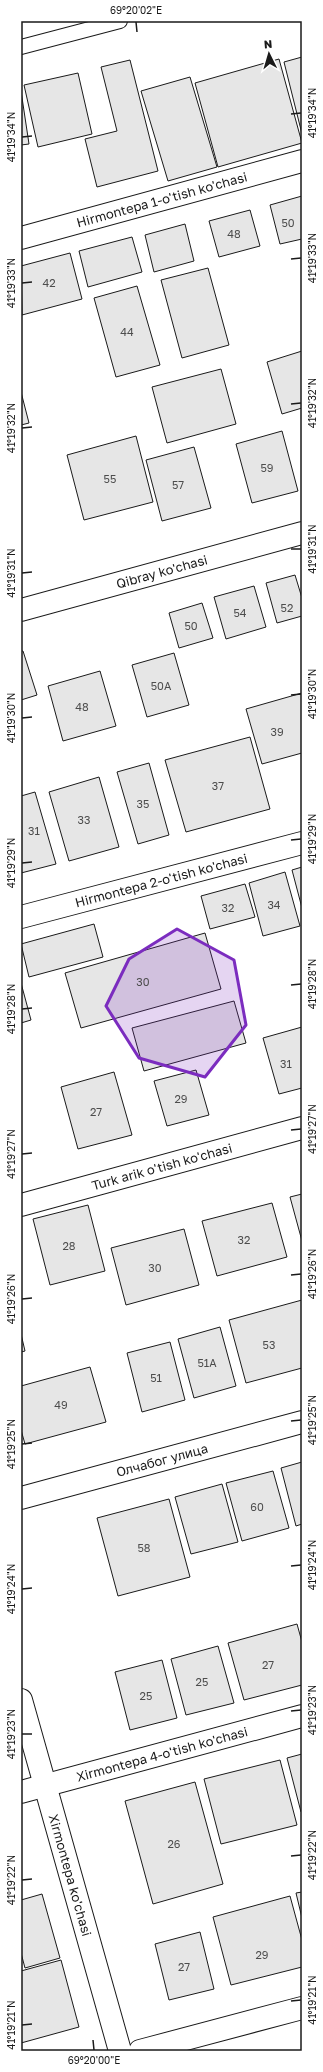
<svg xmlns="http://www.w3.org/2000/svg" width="323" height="2072" font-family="'Golos Text',sans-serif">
<rect width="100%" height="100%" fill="#fff"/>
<g fill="#e6e6e6" stroke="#1a1a1a">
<polygon points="302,57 302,134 284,62"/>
<polygon points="279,59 302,143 218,167 195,83"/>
<polygon points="130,60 158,171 97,187 85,139 117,131 101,67"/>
<polygon points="78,73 92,134 38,147 24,85"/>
<polygon points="190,77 217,167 168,181 141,91"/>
<polygon points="21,91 29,144 21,145"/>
<polygon points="302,196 302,239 280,244 270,205"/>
<polygon points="250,210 260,246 219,257 209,221"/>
<polygon points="185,224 194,261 154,272 145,235"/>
<polygon points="132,237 142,272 88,287 79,251"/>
<polygon points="70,253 82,299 22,315 21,266"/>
<polygon points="208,268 229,345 182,358 161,280"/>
<polygon points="137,286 160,365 116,377 94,298"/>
<polygon points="302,351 302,408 282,414 267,362"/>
<polygon points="221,369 236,424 167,443 152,387"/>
<polygon points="21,392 29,423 21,425"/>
<polygon points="282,431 298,491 252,503 236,444"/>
<polygon points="136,436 153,502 84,520 67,455"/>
<polygon points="194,447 211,508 162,521 146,460"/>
<polygon points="295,575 302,598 302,616 277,623 266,583"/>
<polygon points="254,586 266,627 226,639 214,597"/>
<polygon points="202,603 213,638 179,648 169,613"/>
<polygon points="21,651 23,651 37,695 21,700"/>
<polygon points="174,653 189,705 147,717 132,665"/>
<polygon points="100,671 116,726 63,741 48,686"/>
<polygon points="302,693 302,753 262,764 246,709"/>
<polygon points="250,737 270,809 186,832 165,760"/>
<polygon points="149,763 169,835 138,844 117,772"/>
<polygon points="99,777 119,847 69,861 49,792"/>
<polygon points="35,792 56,864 21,873 21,796"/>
<polygon points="302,867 302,908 292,870"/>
<polygon points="285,872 300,926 263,936 249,883"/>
<polygon points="245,884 255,917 210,929 201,896"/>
<polygon points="94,924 103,957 29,977 21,944"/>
<polygon points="205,933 221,989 81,1028 65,973"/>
<polygon points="21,983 31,1020 21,1023"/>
<polygon points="234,1001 246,1043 144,1071 132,1028"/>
<polygon points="302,1027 302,1088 279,1094 263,1038"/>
<polygon points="196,1070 209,1115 167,1126 154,1081"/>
<polygon points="114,1072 132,1135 78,1149 61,1087"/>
<polygon points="302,1194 302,1241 290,1197"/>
<polygon points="272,1203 287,1257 217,1276 202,1221"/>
<polygon points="88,1205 105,1271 50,1285 33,1219"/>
<polygon points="184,1229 199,1285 126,1305 111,1248"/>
<polygon points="302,1300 302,1368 246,1383 229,1320"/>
<polygon points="220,1327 236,1386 194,1398 178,1339"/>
<polygon points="21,1334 25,1351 21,1352"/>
<polygon points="170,1342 185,1400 142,1412 127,1353"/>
<polygon points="90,1367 106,1422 25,1444 21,1430 21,1386"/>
<polygon points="302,1462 302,1524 296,1526 281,1468"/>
<polygon points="273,1471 289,1528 242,1541 226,1483"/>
<polygon points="222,1484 238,1542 191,1554 175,1497"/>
<polygon points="169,1499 190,1577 118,1596 97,1518"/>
<polygon points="297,1624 302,1642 302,1685 244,1700 228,1643"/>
<polygon points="218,1646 234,1703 186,1715 171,1659"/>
<polygon points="162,1660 177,1718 130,1730 115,1672"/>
<polygon points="302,1754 302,1811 301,1812 287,1758"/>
<polygon points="280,1760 297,1825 221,1844 204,1779"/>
<polygon points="195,1782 223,1884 153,1904 125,1801"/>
<polygon points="302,1892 302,1918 296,1893"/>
<polygon points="42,1894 60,1958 25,1968 21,1953 21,1900"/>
<polygon points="290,1896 302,1940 302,1967 231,1985 213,1917"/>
<polygon points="200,1932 214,1989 169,2000 155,1944"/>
<polygon points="61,1960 79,2027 21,2043 21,1971"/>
</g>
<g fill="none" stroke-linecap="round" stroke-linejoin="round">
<g stroke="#1a1a1a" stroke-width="16">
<polyline id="service" points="21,47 120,21"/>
</g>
<g stroke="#1a1a1a" stroke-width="24">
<g id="minor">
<path id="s1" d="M21 238 302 161"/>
<path id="s2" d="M21 610 302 533"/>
<path id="s3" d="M21 917 302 843"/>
<path id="s4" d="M21 1205 302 1128"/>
<path id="s5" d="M21 1498 302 1422"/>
<path id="s6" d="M21 1792 302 1716"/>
<polyline points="140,2051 302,2008"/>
</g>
</g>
<g stroke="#1a1a1a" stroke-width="24">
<g id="tertiary">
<path id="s7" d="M21 1700 120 2051"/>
</g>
</g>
<use href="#service" stroke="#fff" stroke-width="14"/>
<use href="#minor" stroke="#fff" stroke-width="22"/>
<use href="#tertiary" stroke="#fff" stroke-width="22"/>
</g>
<path fill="#7b2cbf" fill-opacity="0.2" stroke="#7b2cbf" stroke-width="3" stroke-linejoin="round" d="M177 929 234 960 246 1025 205 1077 139 1058 106 1006 129 959Z"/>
<path fill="none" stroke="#1a1a1a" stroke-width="1.5" d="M136 22 137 32M291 114 301 113M22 137 32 136M291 259 301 258M22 283 32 282M291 404 301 403M22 428 32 427M291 549H301M22 573 32 572M291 695 301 694M22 718 32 717M291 840 301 839M22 863 32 862M291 985 301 984M22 1009 32 1008M291 1130 301 1129M22 1154 32 1153M291 1275 301 1274M22 1299 32 1298M291 1421 301 1420M22 1444 32 1443M291 1566 301 1565M22 1589 32 1588M291 1711 301 1710M22 1734H32M291 1856 301 1855M22 1880 32 1879M291 2001 301 2000M22 2025 32 2024M93 2040 94 2050"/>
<g text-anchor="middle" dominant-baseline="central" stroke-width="3" stroke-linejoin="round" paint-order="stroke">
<g font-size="11" fill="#4d4d4d">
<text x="288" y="222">50</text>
<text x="234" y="233">48</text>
<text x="49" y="282">42</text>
<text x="127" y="331">44</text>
<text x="267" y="467">59</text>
<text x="110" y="478">55</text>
<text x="178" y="484">57</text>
<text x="287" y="607">52</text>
<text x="240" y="612">54</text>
<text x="191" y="625">50</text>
<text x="161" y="685">50A</text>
<text x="82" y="706">48</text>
<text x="277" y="731">39</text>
<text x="218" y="785">37</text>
<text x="143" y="803">35</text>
<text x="84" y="819">33</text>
<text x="34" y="830">31</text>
<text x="274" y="904">34</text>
<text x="228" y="907">32</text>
<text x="143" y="981">30</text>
<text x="286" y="1063">31</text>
<text x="181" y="1098">29</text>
<text x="96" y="1111">27</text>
<text x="244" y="1239">32</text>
<text x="69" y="1245">28</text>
<text x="155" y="1267">30</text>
<text x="269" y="1344">53</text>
<text x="207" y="1362">51A</text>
<text x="156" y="1377">51</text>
<text x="61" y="1404">49</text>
<text x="257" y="1506">60</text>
<text x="144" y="1547">58</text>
<text x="268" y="1664">27</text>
<text x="202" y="1681">25</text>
<text x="146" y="1695">25</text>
<text x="174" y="1843">26</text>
<text x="262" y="1954">29</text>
<text x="184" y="1966">27</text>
</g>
<g font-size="13" fill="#1a1a1a" stroke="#fff">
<text stroke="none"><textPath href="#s1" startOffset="146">Hirmontepa 1-o'tish ko'chasi</textPath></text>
<text stroke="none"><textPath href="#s2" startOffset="146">Qibray ko'chasi</textPath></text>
<text stroke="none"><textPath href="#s3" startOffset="145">Hirmontepa 2-o'tish ko'chasi</textPath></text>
<text stroke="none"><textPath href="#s4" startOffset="146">Turk arik o'tish ko'chasi</textPath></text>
<text stroke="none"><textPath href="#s5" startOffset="146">Олчабог улица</textPath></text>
<text stroke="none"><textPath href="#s6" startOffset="146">Xirmontepa 4-o'tish ko'chasi</textPath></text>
<text stroke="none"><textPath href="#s7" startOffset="182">Xirmontepa ko'chasi</textPath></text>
</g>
</g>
<rect width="323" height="2072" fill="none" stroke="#ffffff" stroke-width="44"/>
<g transform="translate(269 54) rotate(355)" stroke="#ffffff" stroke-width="3" paint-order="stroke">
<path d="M0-3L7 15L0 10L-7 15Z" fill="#1a1a1a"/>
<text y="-6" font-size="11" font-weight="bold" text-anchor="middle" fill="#1a1a1a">N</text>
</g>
<rect x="22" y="22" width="279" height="2028" fill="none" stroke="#1a1a1a" stroke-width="1.5"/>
<g font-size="10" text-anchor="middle" fill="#1a1a1a">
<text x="136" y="14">69°20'02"E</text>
<text transform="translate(312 113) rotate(-90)" y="4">41°19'34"N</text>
<text transform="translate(11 137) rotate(-90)" y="4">41°19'34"N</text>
<text transform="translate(312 258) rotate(-90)" y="4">41°19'33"N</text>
<text transform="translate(11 283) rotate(-90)" y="4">41°19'33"N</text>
<text transform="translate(312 403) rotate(-90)" y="4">41°19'32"N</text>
<text transform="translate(11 428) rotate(-90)" y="4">41°19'32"N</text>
<text transform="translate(312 549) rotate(-90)" y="4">41°19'31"N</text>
<text transform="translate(11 573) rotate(-90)" y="4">41°19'31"N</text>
<text transform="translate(312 694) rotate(-90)" y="4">41°19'30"N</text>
<text transform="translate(11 718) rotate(-90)" y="4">41°19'30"N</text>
<text transform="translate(312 839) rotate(-90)" y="4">41°19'29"N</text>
<text transform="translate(11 863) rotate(-90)" y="4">41°19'29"N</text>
<text transform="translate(312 984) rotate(-90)" y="4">41°19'28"N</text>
<text transform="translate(11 1009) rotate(-90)" y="4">41°19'28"N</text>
<text transform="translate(312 1129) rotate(-90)" y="4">41°19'27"N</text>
<text transform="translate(11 1154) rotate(-90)" y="4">41°19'27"N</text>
<text transform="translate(312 1274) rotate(-90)" y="4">41°19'26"N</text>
<text transform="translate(11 1299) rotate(-90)" y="4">41°19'26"N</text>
<text transform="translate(312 1420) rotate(-90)" y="4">41°19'25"N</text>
<text transform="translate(11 1444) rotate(-90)" y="4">41°19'25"N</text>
<text transform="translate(312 1565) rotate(-90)" y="4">41°19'24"N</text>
<text transform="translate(11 1589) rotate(-90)" y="4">41°19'24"N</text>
<text transform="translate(312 1710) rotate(-90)" y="4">41°19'23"N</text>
<text transform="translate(11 1734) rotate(-90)" y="4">41°19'23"N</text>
<text transform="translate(312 1855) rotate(-90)" y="4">41°19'22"N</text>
<text transform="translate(11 1880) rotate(-90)" y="4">41°19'22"N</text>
<text transform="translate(312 2000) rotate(-90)" y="4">41°19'21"N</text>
<text transform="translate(11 2025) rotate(-90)" y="4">41°19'21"N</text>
<text x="94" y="2064">69°20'00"E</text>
</g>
</svg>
